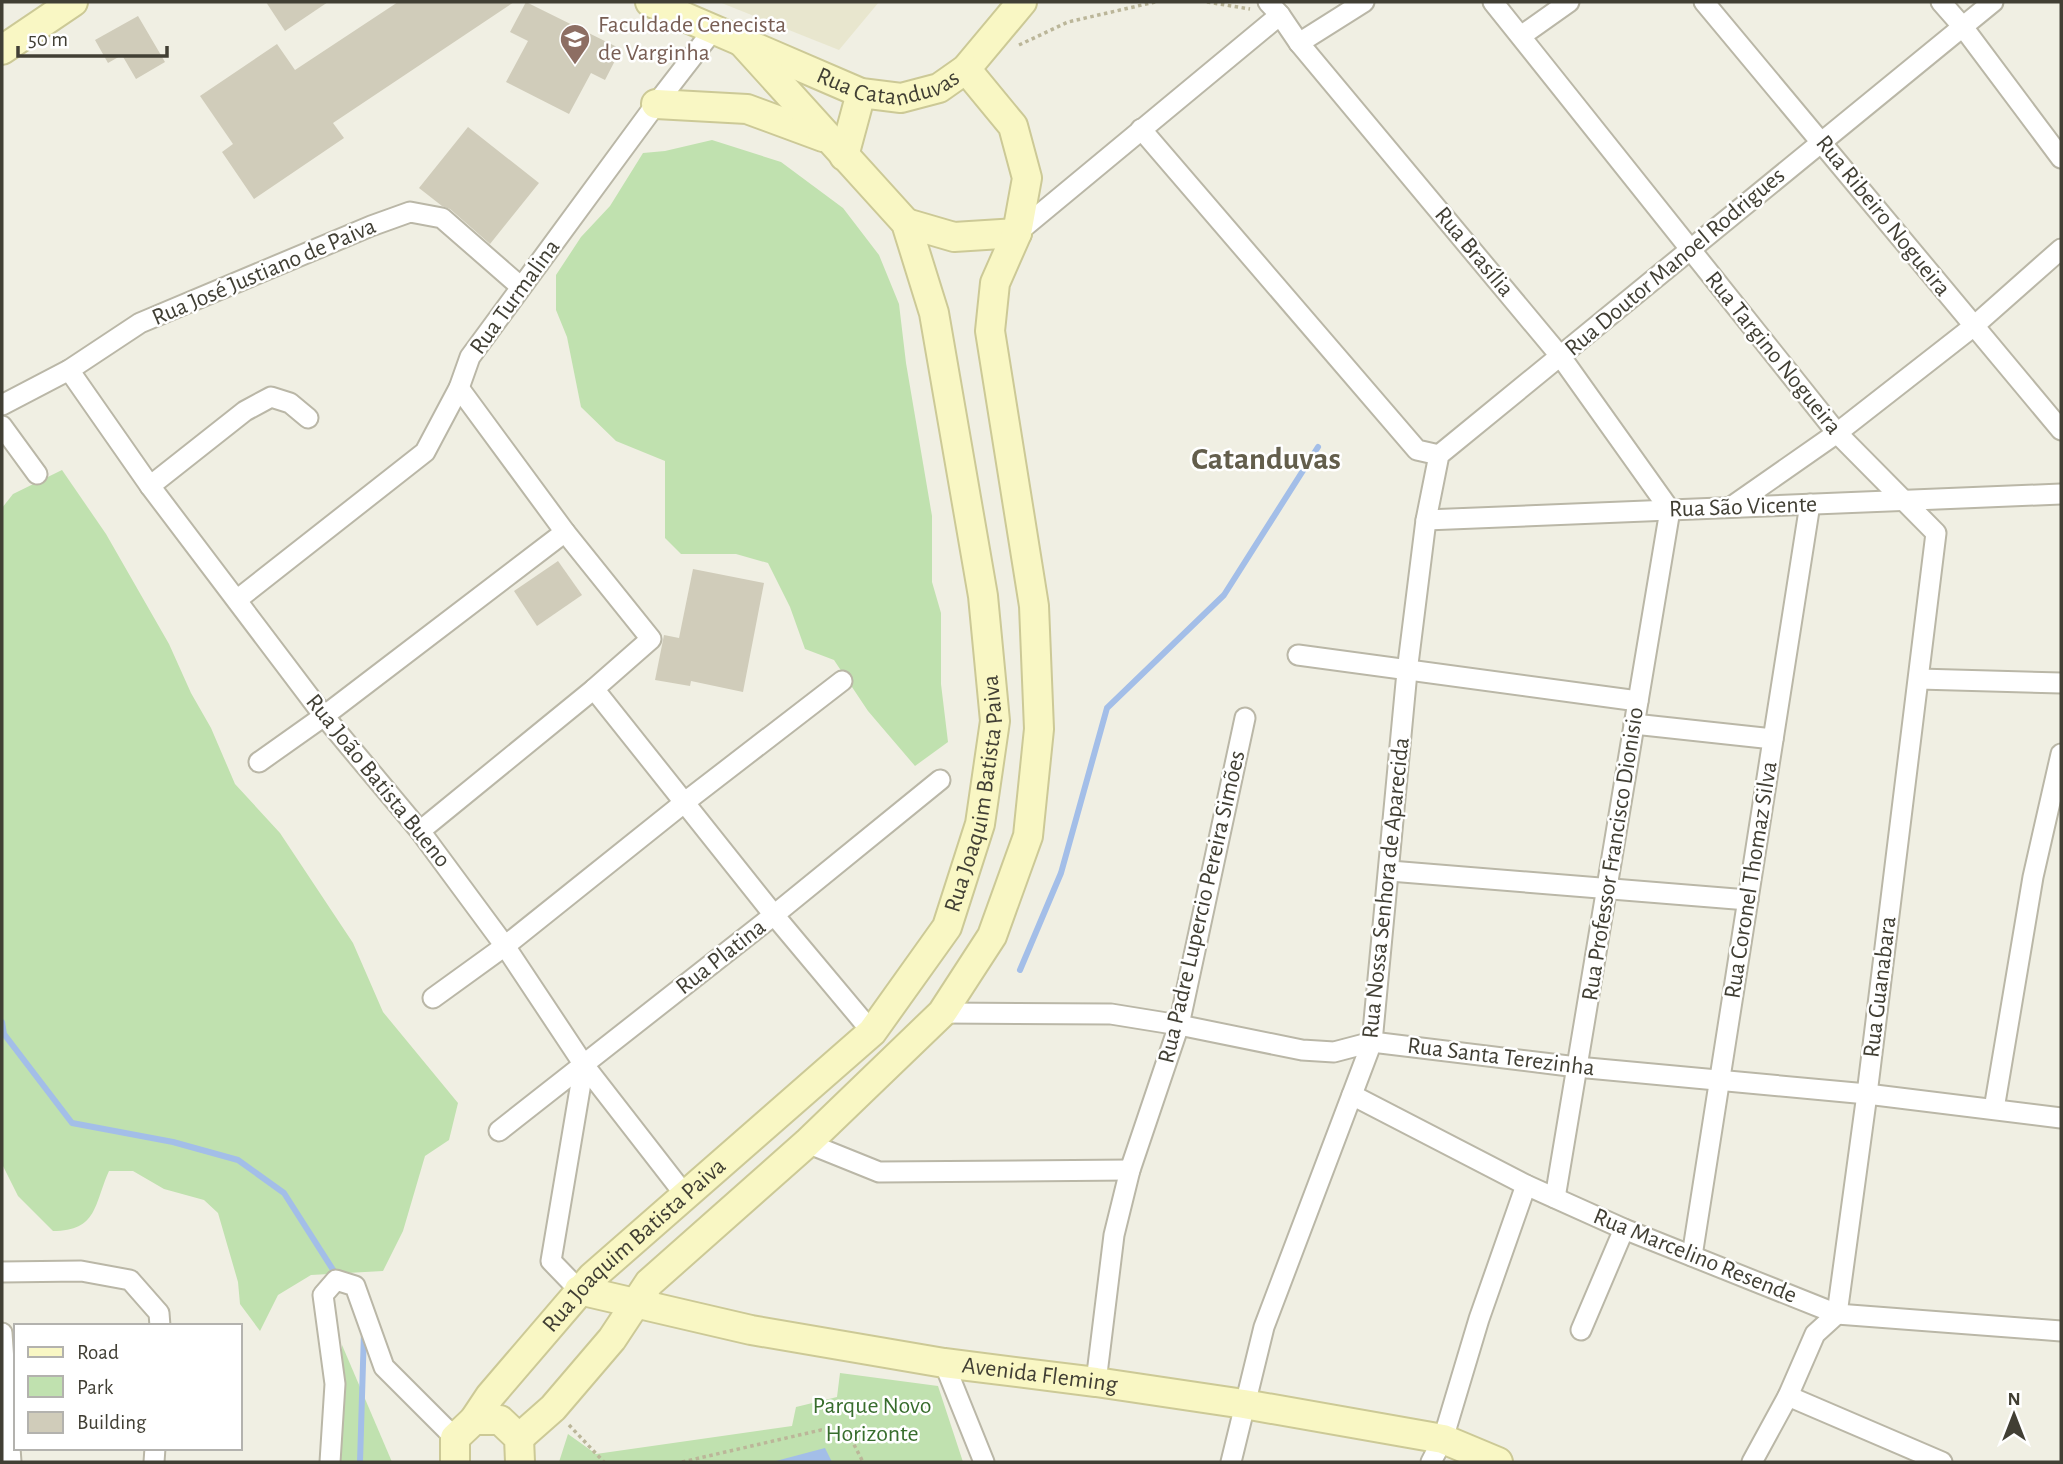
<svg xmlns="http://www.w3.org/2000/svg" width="2063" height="1464" font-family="'Alegreya Sans',sans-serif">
<rect width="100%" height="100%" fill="#f0efe3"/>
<polygon fill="#e8e6ce" points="719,2 879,2 839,50"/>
<g fill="#c0e1af">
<polygon points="712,140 781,162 843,208 879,255 899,304 906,363 932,516 932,582 941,613 941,684 948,742 915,766 868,711 834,660 805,649 790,607 768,563 736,554 681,554 665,538 665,461 616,441 581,407 567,337 556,310 556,275 581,237 610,206 643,153 665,151"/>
<path d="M62 470 106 534 169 644 191 693 211 728 235 784 280 833 353 943 383 1012 458 1103 449 1140 425 1156 403 1231 383 1271 311 1275 278 1295 260 1331 240 1304 238 1282 218 1213 204 1200 164 1189 133 1171H109C94 1204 98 1231 53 1231L18 1196 2 1164V508L13 494Z"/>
<polygon points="342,1345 392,1462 338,1462"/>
<polygon points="840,1373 938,1386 963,1462 559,1462 568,1434 596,1454 792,1426 796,1407 837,1397"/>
</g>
<polygon fill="#a3bee8" points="825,1448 832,1462 772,1462"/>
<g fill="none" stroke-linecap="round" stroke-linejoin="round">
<g stroke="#a3bee8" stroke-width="6">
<polyline points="1020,970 1061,873 1107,708 1224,595 1318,447"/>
<polyline points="2,1022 4,1034 72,1123 173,1142 238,1160 284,1193 337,1276"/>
<polyline points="360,1462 364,1331"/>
</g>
</g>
<g fill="#d0ccba">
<polygon points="266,2 328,2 285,31"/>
<polygon points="398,2 514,2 333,123 344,138 254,199 222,152 233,144 200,96 277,44 295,70"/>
<polygon points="526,2 621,49 605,80 591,73 569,114 506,82 528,41 510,32"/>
<polygon points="138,16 165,62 136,79 122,55 108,63 95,40"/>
<polygon points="468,127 539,183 490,244 450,209 442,206 419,188"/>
<polygon points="558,561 582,595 537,626 514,591"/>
<polygon points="693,569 764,583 743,692 691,681 690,686 655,680 664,635 679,638"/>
</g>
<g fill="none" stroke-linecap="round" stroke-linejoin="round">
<g stroke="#bab7a7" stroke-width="23">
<g id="street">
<polyline points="1268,2 1280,15 1299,43 1561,357 1670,510 1555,1198"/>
<polyline points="1493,2 1837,433 1936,533 1867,1094 1837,1314 1815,1334 1788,1396 1752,1462"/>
<polyline points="1704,2 2061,430"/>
<polyline points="1941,2 1963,27 2061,158"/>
<polyline points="1521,36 1569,2"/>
<polyline points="1299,43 1364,2"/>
<polyline points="1141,129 1417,450 1439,455"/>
<polyline points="1017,233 1280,15"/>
<polyline points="69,370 150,486 324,716 420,831 505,946 584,1065 685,1195"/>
<polyline points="2,405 69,370 140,323 371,226 410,212 442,218 521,287"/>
<polyline points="2,426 37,474"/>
<polyline points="150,486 245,411 271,397 290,403 308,418"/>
<polyline points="1731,507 1837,433 1974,326 2061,249"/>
<polyline points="1426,520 2061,494"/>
<polyline points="238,599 425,452 459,388 470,357 656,104 714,29"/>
<polyline points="1298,655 1638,701"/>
<polyline points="1919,679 2061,683"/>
<polyline points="594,689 774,915 872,1032"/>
<polyline points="1634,724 1773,739"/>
<polyline points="259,762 324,716 565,532"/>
<polyline points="420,831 594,689 651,639 565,532 459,388"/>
<polyline points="1390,871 1748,900"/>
<polyline points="433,998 505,946 685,802 842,681"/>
<polyline points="942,1013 1111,1014 1179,1025 1302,1050 1334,1052 1372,1042 1577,1067 1867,1094 2061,1118"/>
<polyline points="1352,1095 1526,1185 1624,1229 1837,1314 2061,1331"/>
<polyline points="1994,1109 2033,877 2061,754"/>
<polyline points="499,1131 774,915 940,780"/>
<polyline points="807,1143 879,1172 1130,1170"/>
<polyline points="1692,1256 1810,504"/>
<polyline points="2,1272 81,1271 130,1280 159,1313 160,1326"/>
<polyline points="579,1290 551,1261 584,1065"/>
<polyline points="1581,1330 1624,1229"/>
<polyline points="2,1333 11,1462"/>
<polyline points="944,1363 984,1462"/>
<polyline points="1096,1382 1114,1235 1130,1170 1179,1025 1245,718"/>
<polyline points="1788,1396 1942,1462"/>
<polyline points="154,1462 155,1448"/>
<polyline points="330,1462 335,1384 323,1295 336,1280 355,1286 384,1367 455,1438"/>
<polyline points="1231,1462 1264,1327 1372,1042 1407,672 1426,520 1439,455 1993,2"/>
<polyline points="1431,1462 1443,1439 1479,1319 1526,1185"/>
</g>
</g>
<g stroke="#ccc996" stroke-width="32">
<g id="secondary">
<path id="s1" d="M650 2 861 93 901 98 939 88 966 69 1022 2"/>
<polyline points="2,50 73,2"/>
<polyline points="656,104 747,109 823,137"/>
<polyline points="844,156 861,93"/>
<polyline points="906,223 954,237 1017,233"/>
<path id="s2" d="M579 1290 751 1330 944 1363 1096 1382 1244 1404 1443 1439 1498 1462"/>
<path id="s3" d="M474 1420 490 1396 592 1277 872 1032 947 927 980 824 995 721 983 596 934 313 906 223 742 42"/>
<polyline points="519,1438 553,1408 612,1339 649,1283 807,1143 942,1013 992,936 1028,836 1039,729 1034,606 990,331 995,283 1017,233 1027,178 1013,126 966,69"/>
<polyline points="455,1462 455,1438 474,1420 500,1420 519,1438 520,1462"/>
</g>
</g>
<g stroke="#bbb699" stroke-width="3.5" stroke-dasharray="3.5 3.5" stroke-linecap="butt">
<polyline points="1207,2 1250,9"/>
<polyline points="1019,45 1068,22 1155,2"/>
<polyline points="569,1425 604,1462"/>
<polyline points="682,1462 821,1430 849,1435 863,1462"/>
</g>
<use href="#street" stroke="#fff" stroke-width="19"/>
<use href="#secondary" stroke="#f9f7c4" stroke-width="28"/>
</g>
<defs>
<g id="university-pin" transform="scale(1.575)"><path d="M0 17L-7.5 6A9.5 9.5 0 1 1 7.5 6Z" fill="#8d6e63" stroke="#fff"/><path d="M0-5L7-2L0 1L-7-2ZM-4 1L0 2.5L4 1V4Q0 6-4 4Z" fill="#fff"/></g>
</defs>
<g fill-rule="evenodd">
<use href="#university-pin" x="575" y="39"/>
</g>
<g text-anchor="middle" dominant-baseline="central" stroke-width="5" stroke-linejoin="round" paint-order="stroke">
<g font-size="24" fill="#785e54" stroke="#fff" text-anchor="start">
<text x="598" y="25">Faculdade Cenecista<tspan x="598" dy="28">de Varginha</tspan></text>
</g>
<g font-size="24" fill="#413f34" stroke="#fff">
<text stroke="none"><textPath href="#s1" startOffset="257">Rua Catanduvas</textPath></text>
<text transform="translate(1883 216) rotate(51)">Rua Ribeiro Nogueira</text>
<text transform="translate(1474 252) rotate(50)">Rua Brasília</text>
<text transform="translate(1675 262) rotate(-40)">Rua Doutor Manoel Rodrigues</text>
<text transform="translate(264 272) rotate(-23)">Rua José Justiano de Paiva</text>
<text transform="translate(515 297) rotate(-54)">Rua Turmalina</text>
<text transform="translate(1773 353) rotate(51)">Rua Targino Nogueira</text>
<text transform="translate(1743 507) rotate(-2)">Rua São Vicente</text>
<text transform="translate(378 781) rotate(51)">Rua João Batista Bueno</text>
<text stroke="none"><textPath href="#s3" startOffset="824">Rua Joaquim Batista Paiva</textPath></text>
<text transform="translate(1613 854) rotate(-81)">Rua Professor Francisco Dionisio</text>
<text transform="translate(1751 880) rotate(-81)">Rua Coronel Thomaz Silva</text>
<text transform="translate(1386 888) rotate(-84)">Rua Nossa Senhora de Aparecida</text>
<text transform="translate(1202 907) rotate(-77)">Rua Padre Lupercio Pereira Simões</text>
<text transform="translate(721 957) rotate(-38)">Rua Platina</text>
<text transform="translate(1880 987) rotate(-83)">Rua Guanabara</text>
<text transform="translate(1501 1057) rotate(7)">Rua Santa Terezinha</text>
<text stroke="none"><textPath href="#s3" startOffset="238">Rua Joaquim Batista Paiva</textPath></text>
<text transform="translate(1695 1256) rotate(22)">Rua Marcelino Resende</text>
<text stroke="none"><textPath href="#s2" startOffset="469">Avenida Fleming</textPath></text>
</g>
<g font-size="24" fill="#386d2d" stroke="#fff">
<text x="872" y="1406">Parque Novo<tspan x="872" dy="28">Horizonte</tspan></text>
</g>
<g font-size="32" font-weight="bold" fill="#635e4c" stroke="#fff">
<text x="1266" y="459">Catanduvas</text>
</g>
</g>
<rect width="2063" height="1464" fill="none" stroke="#413f34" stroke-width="7"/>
<rect x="14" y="1324" width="228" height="126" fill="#ffffff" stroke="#b3b2ae" stroke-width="2"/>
<rect x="28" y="1347" width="35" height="10" fill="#f9f7c4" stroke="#b3b2ae" stroke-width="2"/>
<text x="77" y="1359" font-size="21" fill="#413f34">Road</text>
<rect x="28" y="1376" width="35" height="21" fill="#c0e1af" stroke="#b3b2ae" stroke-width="2"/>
<text x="77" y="1394" font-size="21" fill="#413f34">Park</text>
<rect x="28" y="1412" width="35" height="21" fill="#d0ccba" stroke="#b3b2ae" stroke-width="2"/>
<text x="77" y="1429" font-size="21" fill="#413f34">Building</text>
<g transform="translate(2014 1415)" stroke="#ffffff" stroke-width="5" paint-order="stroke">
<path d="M0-5L12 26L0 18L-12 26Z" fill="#413f34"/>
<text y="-10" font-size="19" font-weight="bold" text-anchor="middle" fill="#413f34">N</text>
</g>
<path d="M18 46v10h149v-10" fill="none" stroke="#413f34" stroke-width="3.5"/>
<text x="28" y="46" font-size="21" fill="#413f34" stroke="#ffffff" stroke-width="5" paint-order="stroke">50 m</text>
</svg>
